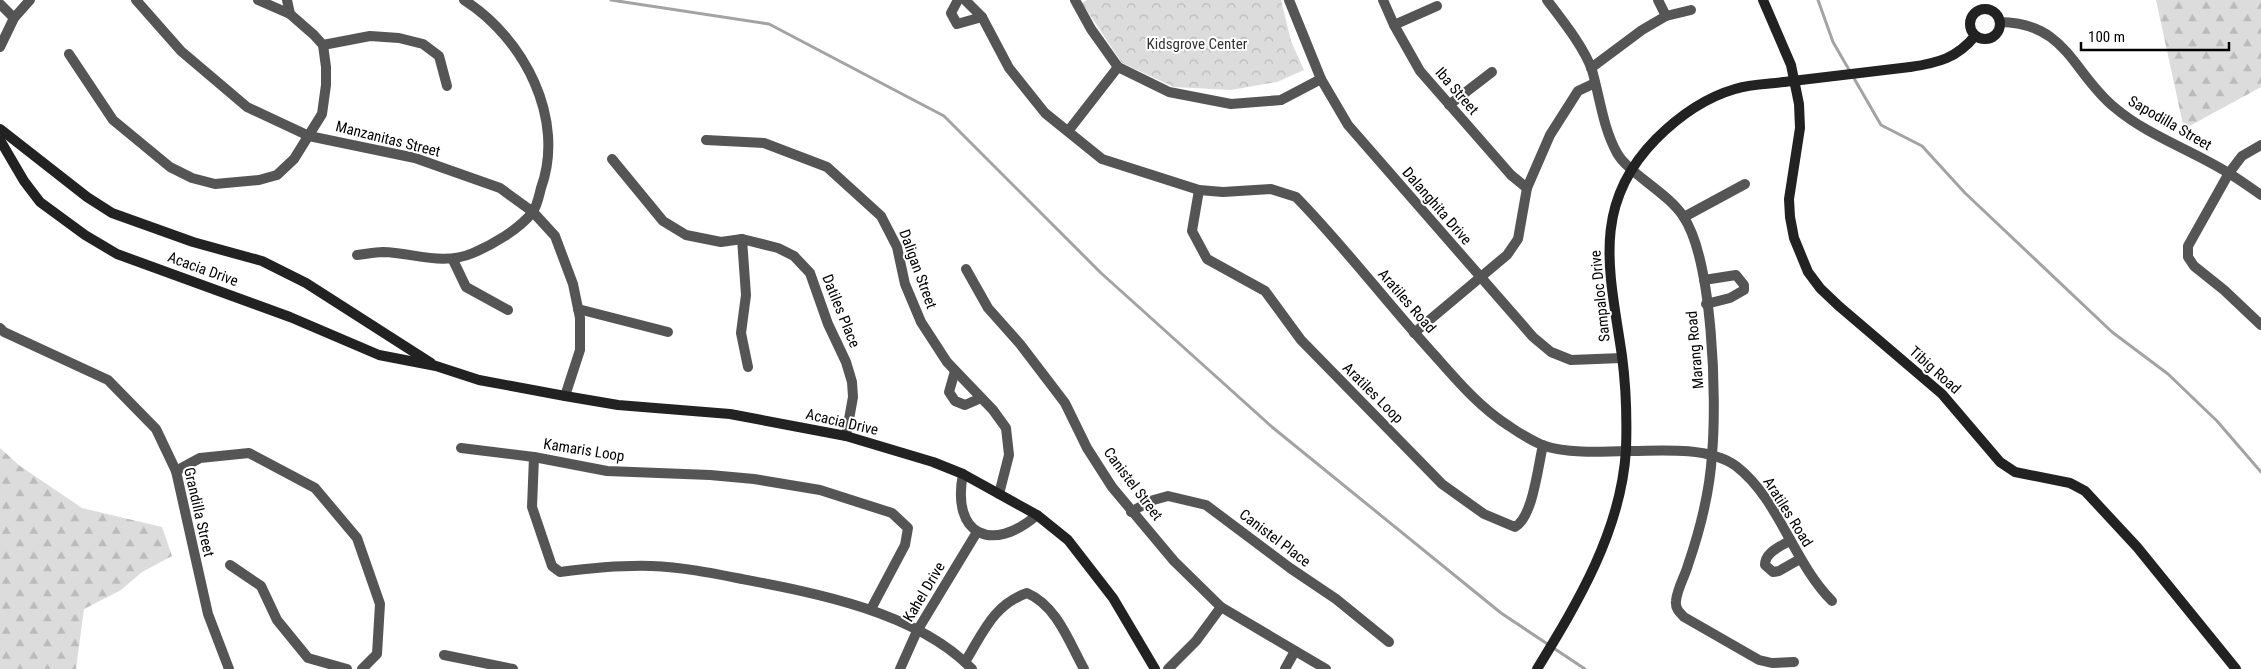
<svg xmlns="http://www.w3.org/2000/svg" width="2261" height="669" font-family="'Roboto Condensed',sans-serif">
<defs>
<pattern id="forest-firs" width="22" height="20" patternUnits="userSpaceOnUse" patternTransform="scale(1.25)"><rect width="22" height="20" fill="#dcdcdc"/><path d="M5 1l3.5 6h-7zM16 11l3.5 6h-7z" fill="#bbb"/></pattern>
<pattern id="park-crowns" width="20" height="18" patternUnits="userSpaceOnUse" patternTransform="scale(1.25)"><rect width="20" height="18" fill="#dcdcdc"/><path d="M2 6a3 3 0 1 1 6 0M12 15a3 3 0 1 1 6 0" fill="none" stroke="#bbb"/></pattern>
</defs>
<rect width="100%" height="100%" fill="#fff"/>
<g fill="url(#forest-firs)">
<polygon points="2156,0 2261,0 2261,87 2184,129"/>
<polygon points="0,448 20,466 82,508 162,527 172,556 142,572 121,590 84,609 76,669 0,669"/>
</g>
<polygon fill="url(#park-crowns)" points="1087,0 1281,0 1291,41 1304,70 1277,82 1231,90 1174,87 1122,63 1082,3"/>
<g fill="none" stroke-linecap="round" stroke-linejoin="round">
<g stroke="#a3a3a3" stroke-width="3">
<polyline points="611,0 769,24 944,116 1101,273 1272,427 1501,613 1585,669"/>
<polyline points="1818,0 1833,42 1881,125 1922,146 1965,193 2112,332 2168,374 2217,421 2261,472"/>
</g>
<g stroke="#555" stroke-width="10">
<polyline points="136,0 181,51 247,107 309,136 415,158 500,188 533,212 555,236 573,284 580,318 580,350 565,396"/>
<polyline points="287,0 290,14"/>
<polyline points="958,0 951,13 957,24 982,17"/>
<path d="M965 0 982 17 1009 68 1045 113 1102 159 1199 190 1223 192 1271 189 1296 197C1346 248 1389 306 1438 359 1460 384 1481 408 1509 426 1519 433 1531 440 1542 445 1593 464 1692 434 1736 466 1779 499 1793 562 1832 601"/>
<polyline points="1075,0 1091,29 1118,67 1169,92 1231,104 1281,100 1321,79"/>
<polyline points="1289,0 1321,79 1348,125 1533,337 1551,352 1571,360 1622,358"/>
<polyline points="1383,0 1394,25 1420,71 1511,175 1527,188"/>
<path d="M1547 0C1562 20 1584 47 1592 70 1600 98 1603 128 1617 153 1628 173 1667 192 1683 216 1713 260 1717 400 1712 454 1710 491 1700 530 1688 565 1685 576 1677 589 1676 601 1675 608 1679 612 1684 617L1759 660 1772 663 1794 662"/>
<polyline points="1658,0 1666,16"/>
<polyline points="0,4 14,18"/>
<path d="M2000 22C2067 23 2072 72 2114 107 2148 136 2192 150 2230 174 2240 180 2251 188 2261 195"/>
<polyline points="1394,25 1437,6"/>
<polyline points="323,45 370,36 399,38 423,44 439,56 447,86"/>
<polyline points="0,47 14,18 30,0"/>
<polyline points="69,54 113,120 170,167 192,178 215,184 259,180 277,175 294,159 322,114 326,85 326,67 323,45 314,35 290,14 258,0"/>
<polyline points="1591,68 1642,30 1666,16 1691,10"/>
<polyline points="1449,105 1492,72"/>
<polyline points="1069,130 1118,67"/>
<polyline points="706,140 764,143 827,167 881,216 897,247 905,284 921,322 947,362 993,410 1006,428 1009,455 999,494"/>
<polyline points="2261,145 2242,156 2229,173 2188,246 2188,257 2194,266 2224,290 2261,325"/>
<polyline points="612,159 663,221 686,235 721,242 742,239 778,248 794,256 810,273 828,324 846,362 852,382 853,397 846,436"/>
<path d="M1199 190 1192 231 1207 259 1265 291 1301 340 1442 484 1484 514 1515 527C1533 517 1538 466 1543 445"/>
<polyline points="1684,217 1745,184"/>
<polyline points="742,239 746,295 741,333 748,367"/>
<path d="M357 255C366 254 375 252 383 252 414 253 443 266 473 253 492 245 518 230 532 213 537 207 539 196 541 188 566 119 524 38 464 0"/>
<polyline points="453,260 466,287 508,310"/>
<polyline points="966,269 988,308 1020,344 1065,403 1087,448 1112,487 1174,561 1221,607 1326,669"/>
<polyline points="1704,280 1736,275 1744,285 1744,290 1730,298 1706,304"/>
<polyline points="578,309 668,332"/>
<polyline points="0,328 4,332 108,380 156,429 176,471 208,614 229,669"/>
<polyline points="1414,333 1507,255 1518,239 1527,188 1550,135 1578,91 1595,83"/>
<polyline points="955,371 949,392 955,401 965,405 981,398"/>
<polyline points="461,448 534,457 607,471 710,475 754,479 820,490 892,513 908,528 905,545 871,609"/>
<path d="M534 457 532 507 552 566 560 572C591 568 620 565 651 566 682 567 712 573 742 579 816 593 917 612 972 669"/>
<polyline points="176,471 200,458 249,453 315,488 357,538 380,604 377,654 362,669"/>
<path d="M963 474C951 535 992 554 1037 515"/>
<polyline points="1131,512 1150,501 1168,496 1206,505 1290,568 1336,599 1389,642"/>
<path d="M1789 541C1780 547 1765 552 1765 565L1773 572 1779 571 1800 559"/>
<polyline points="230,565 261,586 277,620 308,658 347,669"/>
<polyline points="444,655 513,669"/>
<path d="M965 662C983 633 993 605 1027 593 1057 606 1069 642 1084 669"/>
<polyline points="900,669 917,631 977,532"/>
<polyline points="1168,669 1196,641 1221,607"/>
<polyline points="1285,669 1295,651"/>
</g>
<g stroke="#222" stroke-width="10">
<polyline points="1763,0 1791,65 1799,104 1800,128 1789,199 1790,217 1794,238 1808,272 1820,288 1840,307 1942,394 2000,462 2015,472 2070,483 2085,491 2137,547 2236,669"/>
<circle cx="1985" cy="24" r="15"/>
<path d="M1910 67C1938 63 1957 58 1975 36"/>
<polyline points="0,129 87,197 112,213 193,242 262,261 306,283 431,363"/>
<polyline points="0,140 24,181 40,202 85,235 117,254 290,317 379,355 436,366 479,380 565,396 618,405 730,414 846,436 933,462 963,474 1037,515 1068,540 1113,598 1155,669"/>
<path d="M1537 669C1578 602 1621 531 1626 450 1627 420 1626 386 1622 356 1610 273 1590 206 1656 139 1679 116 1704 98 1735 89 1750 84 1768 84 1784 82"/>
</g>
<polyline stroke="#222" stroke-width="10" points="1784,82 1910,67"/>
</g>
<g text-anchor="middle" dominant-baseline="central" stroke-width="4" stroke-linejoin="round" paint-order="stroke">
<g font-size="15" fill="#333" stroke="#fff">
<text x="1197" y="44">Kidsgrove Center</text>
</g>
<g font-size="15" fill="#000" stroke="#fff">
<text transform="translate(1457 91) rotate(49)">Iba Street</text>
<text transform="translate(2170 123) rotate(30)">Sapodilla Street</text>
<text transform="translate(388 139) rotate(14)">Manzanitas Street</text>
<text transform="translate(1437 206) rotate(49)">Dalanghita Drive</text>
<text transform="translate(203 269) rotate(20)">Acacia Drive</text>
<text transform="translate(918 269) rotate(70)">Daligan Street</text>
<text transform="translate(1600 296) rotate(-96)">Sampaloc Drive</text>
<text transform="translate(1407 301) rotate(49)">Aratiles Road</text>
<text transform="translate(841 311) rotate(68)">Datiles Place</text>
<text transform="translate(1695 350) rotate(-95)">Marang Road</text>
<text transform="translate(1935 370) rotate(42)">Tibig Road</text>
<text transform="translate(1373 393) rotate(45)">Aratiles Loop</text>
<text transform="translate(842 422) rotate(13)">Acacia Drive</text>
<text transform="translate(584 450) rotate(9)">Kamaris Loop</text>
<text transform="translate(1133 484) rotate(53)">Canistel Street</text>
<text transform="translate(199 512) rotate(77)">Grandilla Street</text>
<text transform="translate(1788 512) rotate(58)">Aratiles Road</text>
<text transform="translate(1275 538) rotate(37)">Canistel Place</text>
<text transform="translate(924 592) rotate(-59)">Kahel Drive</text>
</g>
</g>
<path d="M2081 42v8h148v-8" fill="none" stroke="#000000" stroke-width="2.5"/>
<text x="2088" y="42" font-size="15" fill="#000000" stroke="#ffffff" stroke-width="4" paint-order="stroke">100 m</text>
</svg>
